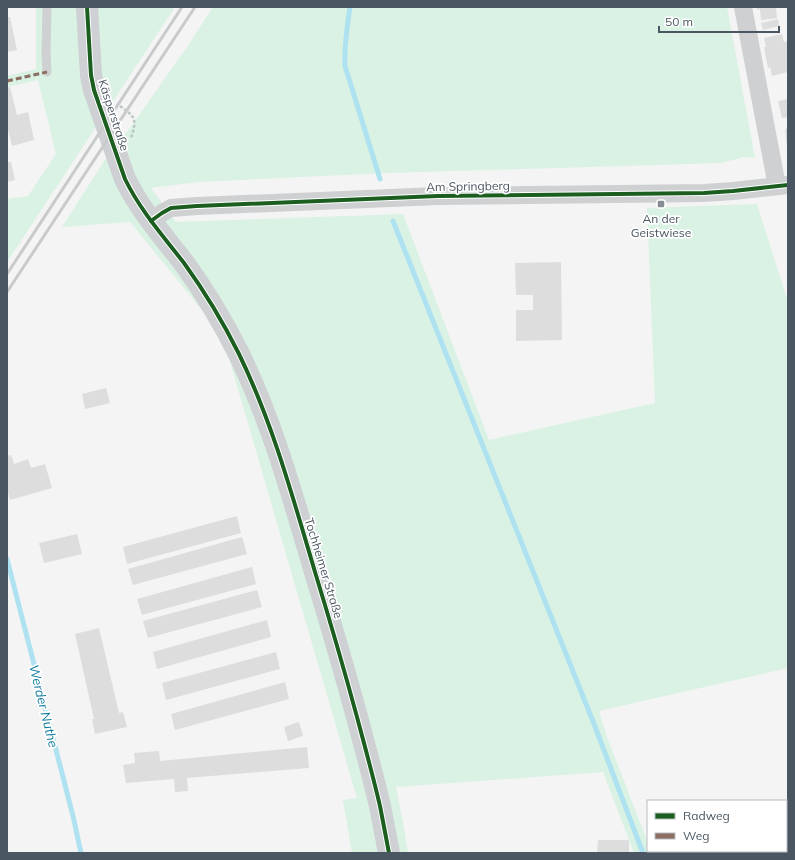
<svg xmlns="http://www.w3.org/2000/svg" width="795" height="860" font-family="Mulish,sans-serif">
<rect width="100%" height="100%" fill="#f4f4f4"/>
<g fill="#d9f2e3">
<polygon points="36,7 175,7 7,262 7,199 28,196 56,154 38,80 7,87 7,76 36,69"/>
<polygon points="213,7 727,7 755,158 744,157 721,163 387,173 198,182 151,188 176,222 403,214 489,440 655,403 647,208 757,204 788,302 788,668 599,711 607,737 648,843 648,851 651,851 652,853 634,853 603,772 396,787 403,823 408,853 352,853 343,800 357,798 226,348 206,315 130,222 62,227 108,155 130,128 187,47"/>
</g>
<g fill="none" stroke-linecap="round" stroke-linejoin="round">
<g stroke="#aee2f0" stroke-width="5">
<path d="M350 7C347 27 344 46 345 66L380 179"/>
<polyline points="393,221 594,724 643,853"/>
<polyline points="7,559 73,816 81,853"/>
</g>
</g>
<g fill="#ddddde">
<polygon points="757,7 776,7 777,18 761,20 760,9 757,10"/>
<polygon points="7,17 10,17 17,50 7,52"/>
<polygon points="778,19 779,26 763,30 761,23"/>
<polygon points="782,34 784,42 788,41 788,52 787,53 788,59 788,72 772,76 770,67 768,68 764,47 766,47 764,38"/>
<polygon points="10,87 17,115 28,112 34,140 12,146 7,126 7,88"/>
<polygon points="788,99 788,117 782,118 778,101"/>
<polygon points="788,128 788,147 787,147 785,129"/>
<polygon points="7,162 11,162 15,180 7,182"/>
<polygon points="561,262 562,340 516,341 516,310 533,310 533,295 516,295 515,263"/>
<polygon points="106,388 110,403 85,409 82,394"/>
<polygon points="11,455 14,464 28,459 31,468 45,464 52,488 10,500 7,489 7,456"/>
<polygon points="237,516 241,533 127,564 123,547"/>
<polygon points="77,534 82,554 44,563 39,543"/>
<polygon points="242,537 247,554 133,585 128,569"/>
<polygon points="252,567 256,584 142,615 137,599"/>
<polygon points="257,590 262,607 148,638 143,621"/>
<polygon points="267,620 271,637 157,669 153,652"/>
<polygon points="99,628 119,713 123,712 127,727 95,734 92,719 94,719 75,634"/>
<polygon points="276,652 280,669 166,700 162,683"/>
<polygon points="285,682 289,699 175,730 171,714"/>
<polygon points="299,722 303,736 288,741 284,727"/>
<polygon points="307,747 309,768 187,778 188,791 175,792 174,779 126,783 123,765 135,763 134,753 159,751 160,761"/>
<polygon points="598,840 629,840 629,853 597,853"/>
</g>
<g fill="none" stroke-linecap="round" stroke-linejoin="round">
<path stroke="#bcc7c4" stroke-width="2.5" stroke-dasharray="3 2" stroke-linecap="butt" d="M120 106C136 117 137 120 131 138"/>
<polyline stroke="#ced0d2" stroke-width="9" points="47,72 46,53 47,7"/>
<g stroke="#ced0d2" stroke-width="18">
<polyline points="743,7 777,186"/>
<polyline points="151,221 162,213 171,208 197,206 438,196 704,193 733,191 788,185"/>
</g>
<path stroke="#ced0d4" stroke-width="22" d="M87 7 91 75 94 90 125 179C140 210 163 236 184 263 205 292 223 322 239 354 273 424 293 498 315 572 330 621 344 669 357 717 365 747 373 776 380 806 383 822 386 837 389 853"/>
<g stroke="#c9cacc" stroke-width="3">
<polyline points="7,274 182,7"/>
<polyline points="7,292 195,7"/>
</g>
<polyline stroke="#8d6e63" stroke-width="3" stroke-dasharray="6 3" stroke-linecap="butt" points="7,81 47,72"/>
<g stroke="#fff" stroke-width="6">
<g id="cycleway">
<path d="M87 7 91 75 94 90 125 179C140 210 163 236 184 263 205 292 223 322 239 354 273 424 293 498 315 572 330 621 344 669 357 717 365 747 373 776 380 806 383 822 386 837 389 853"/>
<polyline points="151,221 162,213 171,208 197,206 438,196 704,193 733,191 788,185"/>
</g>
</g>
<use href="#cycleway" stroke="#1b5e20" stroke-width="4"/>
</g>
<rect fill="#868d94" stroke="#fff" stroke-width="1.5" x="657" y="200" width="8" height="8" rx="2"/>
<g text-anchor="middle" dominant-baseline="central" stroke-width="3.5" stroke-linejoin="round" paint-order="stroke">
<g font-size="12" fill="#4a5661" stroke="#fff">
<text transform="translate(114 115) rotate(72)">Käsperstraße</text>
<text transform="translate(468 186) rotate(-1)">Am Springberg</text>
<text transform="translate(324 568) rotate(73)">Tochheimer Straße</text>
</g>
<g font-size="12" fill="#4a5661" stroke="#fff">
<text x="661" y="218">An der<tspan x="661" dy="14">Geistwiese</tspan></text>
</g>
<g font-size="13" font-style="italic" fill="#0c7c9b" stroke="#fff">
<text transform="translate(44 706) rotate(76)">Werder Nuthe</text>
</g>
</g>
<rect width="795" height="860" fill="none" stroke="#4a5661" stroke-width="16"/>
<rect x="647" y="800" width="140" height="52" fill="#ffffff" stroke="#b7bbc0"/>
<rect x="655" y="813" width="20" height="6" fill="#1b5e20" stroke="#b7bbc0"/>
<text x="683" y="820" font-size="12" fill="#4a5661">Radweg</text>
<rect x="655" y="833" width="20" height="6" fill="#8d6e63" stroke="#b7bbc0"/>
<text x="683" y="840" font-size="12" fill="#4a5661">Weg</text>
<path d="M659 26v6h120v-6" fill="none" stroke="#4a5661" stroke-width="2"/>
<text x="665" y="26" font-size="12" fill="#4a5661" stroke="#ffffff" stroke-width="3" paint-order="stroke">50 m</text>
</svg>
